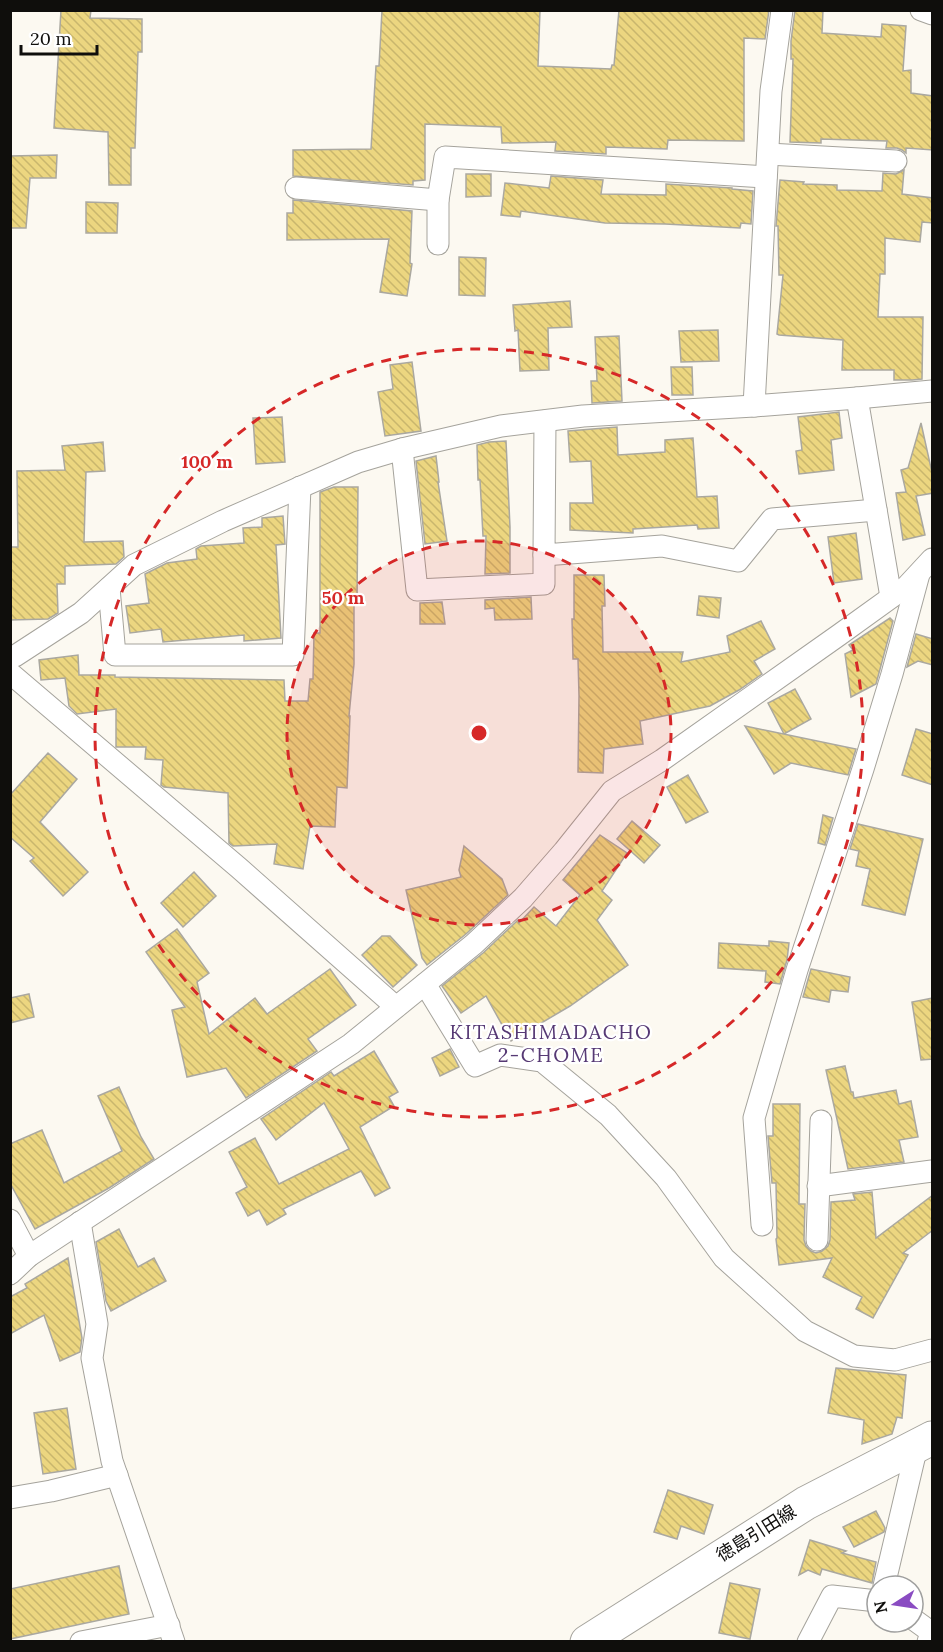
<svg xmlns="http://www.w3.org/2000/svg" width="943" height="1652" font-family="Lora,'Noto Sans JP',serif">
<defs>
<pattern id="building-back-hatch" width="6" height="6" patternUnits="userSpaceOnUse" patternTransform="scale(1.5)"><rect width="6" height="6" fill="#ecd680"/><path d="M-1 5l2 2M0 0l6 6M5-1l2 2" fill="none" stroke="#c9b66d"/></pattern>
</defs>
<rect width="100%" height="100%" fill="#fcf9f1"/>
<g fill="url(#building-back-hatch)" stroke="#aaa8a0" stroke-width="1.5">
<polygon points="61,10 91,10 90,18 142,19 142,52 138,52 135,148 131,148 131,185 109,185 108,132 54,128"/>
<polygon points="382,10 540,10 538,66 611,69 612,65 614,65 619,10 769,10 765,39 744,38 744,141 668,140 667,149 606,147 606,154 555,151 556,142 502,143 501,127 425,124 425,180 413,181 413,185 293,176 293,150 371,149 376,66 379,66"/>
<polygon points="795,10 823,10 822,33 881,37 882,24 906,26 903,71 911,70 911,93 933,96 933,150 906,148 906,153 902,150 897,148 886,148 887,141 821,139 821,143 790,142 793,59 791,59 791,41"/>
<polygon points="57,155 56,178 30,178 26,228 10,228 10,156"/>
<polygon points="904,170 902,194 933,198 933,223 922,222 920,242 885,238 885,274 880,274 878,317 923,317 922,379 912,380 894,380 894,370 842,370 843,340 779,335 777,334 783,275 779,275 778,226 776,226 780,180 804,182 803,184 837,185 837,190 882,191 883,173 896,174"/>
<polygon points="466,174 491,174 491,196 466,197"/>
<polygon points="551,176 603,180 601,194 666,195 666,184 732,188 732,189 753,191 751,224 741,223 740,228 665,224 605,223 521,211 520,217 501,215 505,183 549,188"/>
<polygon points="293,200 412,211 410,263 412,264 407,296 380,292 389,239 287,240 287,213 293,213"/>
<polygon points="86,202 118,203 117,233 86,233"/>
<polygon points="459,257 486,258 485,296 459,295"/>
<polygon points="570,301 572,327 548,328 549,370 520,371 518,330 515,331 513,305"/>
<polygon points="718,330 719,361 681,362 679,331"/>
<polygon points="619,336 622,401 592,403 591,381 597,381 595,337"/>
<polygon points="412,362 421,431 385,436 378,392 393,389 390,365"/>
<polygon points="671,367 692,367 693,395 672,395"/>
<polygon points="839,412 842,438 831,440 834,470 799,474 796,451 802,450 798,417"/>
<polygon points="282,417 285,462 256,464 253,418"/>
<polygon points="921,423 933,477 933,493 916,496 925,535 903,540 896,493 906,492 901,470 908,468"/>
<polygon points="617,427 618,455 665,452 665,440 693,438 697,497 717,496 719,528 698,529 697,525 633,529 633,533 570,530 570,503 593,503 591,461 570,462 568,431"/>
<polygon points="506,441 510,527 510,573 485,574 486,536 483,536 480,480 478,480 477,445 489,442"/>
<polygon points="103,442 105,471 86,472 84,542 123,541 124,557 116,564 65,566 65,584 57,584 58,613 48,619 10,620 10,547 18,547 17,471 65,470 62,446"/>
<polygon points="436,456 439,482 438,482 447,541 425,544 416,461"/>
<polygon points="334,487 358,487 357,605 354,605 354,664 349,716 350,716 347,788 337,787 335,827 310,826 303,869 274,864 277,844 233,846 229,843 228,793 164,787 161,785 163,760 145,759 146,747 116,747 116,709 77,714 69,706 65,678 41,680 39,660 78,655 79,675 115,675 115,677 284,680 285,701 308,701 310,679 313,679 314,633 320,633 320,492"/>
<polygon points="283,516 285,544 276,545 281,638 244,641 244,635 163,642 161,629 130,633 126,606 149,603 145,574 167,563 197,559 196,549 201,546 244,543 243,528 262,527 262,518"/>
<polygon points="856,533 862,579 834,583 828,537"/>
<polygon points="574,575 604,575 605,606 602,606 603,652 683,652 681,662 730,652 727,636 761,621 775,649 754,661 762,674 739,690 710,706 640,721 643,744 604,749 603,773 578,772 579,696 578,659 573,659 572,619 574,619"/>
<polygon points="699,596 721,598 719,618 697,615"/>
<polygon points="531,597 532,619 495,620 494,608 485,609 485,600"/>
<polygon points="442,602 445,624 420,624 420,603"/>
<polygon points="890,618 893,621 876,684 851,697 845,654 853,650 849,645"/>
<polygon points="916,634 933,639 933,665 918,661 907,667"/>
<polygon points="795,689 811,719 784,734 768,703"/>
<polygon points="745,726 856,749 848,775 791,763 774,774"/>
<polygon points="916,729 933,734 933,785 902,775"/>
<polygon points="48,753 77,779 40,822 88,872 63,896 30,861 34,858 10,837 10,795"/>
<polygon points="688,775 708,812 686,823 667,787"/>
<polygon points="823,815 833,818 825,845 818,843"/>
<polygon points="632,821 660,845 644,863 617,839"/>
<polygon points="858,824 923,839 905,915 862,905 870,869 856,866 859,851 850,849"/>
<polygon points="600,835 627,853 602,891 612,900 597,920 628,965 570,1006 511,1041 486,996 461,1013 442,986 483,953 518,920 519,923 534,907 556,926 580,895 563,880"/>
<polygon points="464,846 502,879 508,895 466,934 427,965 422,958 406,890 461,877 459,870"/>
<polygon points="194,872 216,896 183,927 161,903"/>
<polygon points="177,929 209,973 197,982 209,1034 255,998 267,1014 330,969 356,1005 308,1039 317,1051 246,1098 226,1068 187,1077 172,1010 185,1007 146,952"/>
<polygon points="382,936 390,936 417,965 393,987 362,955"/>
<polygon points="769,941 789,943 787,960 780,984 765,982 766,971 718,968 719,943 769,946"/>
<polygon points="811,969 850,977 848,992 831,990 829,1002 803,997"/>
<polygon points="29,994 34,1017 10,1023 10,998"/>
<polygon points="933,998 933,1059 921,1060 912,1002"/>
<polygon points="450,1049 459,1067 440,1076 432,1058"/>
<polygon points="374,1051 398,1092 389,1097 394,1106 360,1127 390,1188 375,1196 361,1171 283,1209 286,1214 267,1225 259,1210 248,1216 236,1193 247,1187 229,1152 255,1138 279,1184 349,1149 324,1103 276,1140 261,1119 331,1072 334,1076"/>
<polygon points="845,1066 851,1092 853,1092 854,1098 896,1090 899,1104 911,1101 918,1137 899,1140 904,1162 848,1169 826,1070"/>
<polygon points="119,1087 141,1137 154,1159 109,1188 35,1229 10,1183 10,1144 42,1130 64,1183 122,1151 98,1096"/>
<polygon points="773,1104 800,1104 799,1204 805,1204 804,1240 806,1246 811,1251 816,1253 822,1251 828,1246 830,1240 831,1202 855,1200 853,1194 872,1192 876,1238 933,1195 933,1230 903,1253 908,1255 873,1318 856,1309 862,1297 823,1277 832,1258 779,1265 776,1239 777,1238 776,1183 772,1183 768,1136 773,1136"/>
<polygon points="119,1229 138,1267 154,1258 166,1281 111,1311 106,1301 96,1242"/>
<polygon points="68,1258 82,1338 80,1352 60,1361 44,1315 10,1334 10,1297 27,1288 25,1284"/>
<polygon points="836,1368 906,1375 902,1418 897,1417 892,1434 862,1444 864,1420 828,1413"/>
<polygon points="67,1408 76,1469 43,1474 34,1413"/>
<polygon points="668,1490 713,1505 704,1534 681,1526 677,1539 654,1532"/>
<polygon points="876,1511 885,1528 884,1532 854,1547 843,1527"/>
<polygon points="810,1540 846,1551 842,1553 876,1562 872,1583 822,1569 820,1575 808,1570 799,1575"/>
<polygon points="119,1566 129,1614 10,1639 10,1589"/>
<polygon points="730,1583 760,1589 750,1639 719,1633"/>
</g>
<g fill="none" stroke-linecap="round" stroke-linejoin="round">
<g stroke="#a5a39c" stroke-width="23">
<g id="street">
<polyline points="782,10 771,91 754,406 857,398 891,597"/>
<polyline points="921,10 932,14"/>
<polyline points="768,154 896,161"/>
<polyline points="296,188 438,200 445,157 766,177"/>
<polyline points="438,244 438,200"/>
<polyline points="857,398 932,391"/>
<polyline points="545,421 544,555 662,546 738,561 772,519 876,510"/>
<polyline points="402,449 417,590 544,584 544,555"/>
<polyline points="109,588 115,655 293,655 300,487"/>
<polyline points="10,656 15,656 81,613 134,565 223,521 358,462 402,449 501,426 583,416 754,406"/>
<polyline points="10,673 239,868 396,1007"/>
<polyline points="425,984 475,1066 500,1055 542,1061 608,1115 666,1178 724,1258 805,1331 854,1356 895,1360 932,1350"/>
<polyline points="818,1186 932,1171"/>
<polyline points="10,1220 29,1256"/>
<polyline points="80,1222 97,1324 92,1358 112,1461 174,1642"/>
<polyline points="762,1225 754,1118 797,970 863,769 892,674 919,574"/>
<polyline points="817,1240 821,1121"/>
<polyline points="10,1274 29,1256 351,1044 474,944 523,898 564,851 612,791 662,760 839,635 907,586 932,559"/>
<polyline points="10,1498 51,1491 117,1475"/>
<polyline points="884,1586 917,1446"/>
<polyline points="913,1619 931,1632 928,1642"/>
<polyline points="81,1642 169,1625"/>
<polyline points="808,1642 832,1596 877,1601"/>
</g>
</g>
<g stroke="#a5a39c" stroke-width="35">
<polyline id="primary" points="587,1642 806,1503 932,1438"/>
</g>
<use href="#street" stroke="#fff" stroke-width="21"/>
<use href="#primary" stroke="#fff" stroke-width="33"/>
</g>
<circle cx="479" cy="733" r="192" fill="#d62828" fill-opacity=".12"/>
<g fill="none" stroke="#d62828" stroke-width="3" stroke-dasharray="10 8">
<circle cx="479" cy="733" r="192"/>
<circle cx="479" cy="733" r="384"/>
</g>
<g text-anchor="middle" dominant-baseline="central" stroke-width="4.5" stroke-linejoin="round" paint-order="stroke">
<g font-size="18" fill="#0f0e0c" stroke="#fff">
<text transform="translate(756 1533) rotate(-32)">徳島引田線</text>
</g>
<g font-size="20" letter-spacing="1.5" fill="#563974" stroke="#fff">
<text x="551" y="1031">KITASHIMADACHO<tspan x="551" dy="23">2-CHOME</tspan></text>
</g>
</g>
<circle cx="479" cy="733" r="9" fill="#d62828" stroke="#fff" stroke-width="3"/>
<g font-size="18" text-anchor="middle" font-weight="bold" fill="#d62828" stroke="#fff" stroke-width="4.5" stroke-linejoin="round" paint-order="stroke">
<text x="207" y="468">100 m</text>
<text x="343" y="604">50 m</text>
</g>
<rect width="943" height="1652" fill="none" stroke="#0f0e0c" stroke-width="24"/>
<g transform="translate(895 1604) rotate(258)"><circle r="28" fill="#ffffff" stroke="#9f9f9e" stroke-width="1.5"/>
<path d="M0-4.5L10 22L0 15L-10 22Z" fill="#8a4cc2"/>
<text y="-9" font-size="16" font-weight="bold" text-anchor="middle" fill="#0f0e0c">N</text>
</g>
<path d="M21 45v9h76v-9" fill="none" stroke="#0f0e0c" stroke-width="3"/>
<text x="30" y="45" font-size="18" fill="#0f0e0c" stroke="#ffffff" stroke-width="4.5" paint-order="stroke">20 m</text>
</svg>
